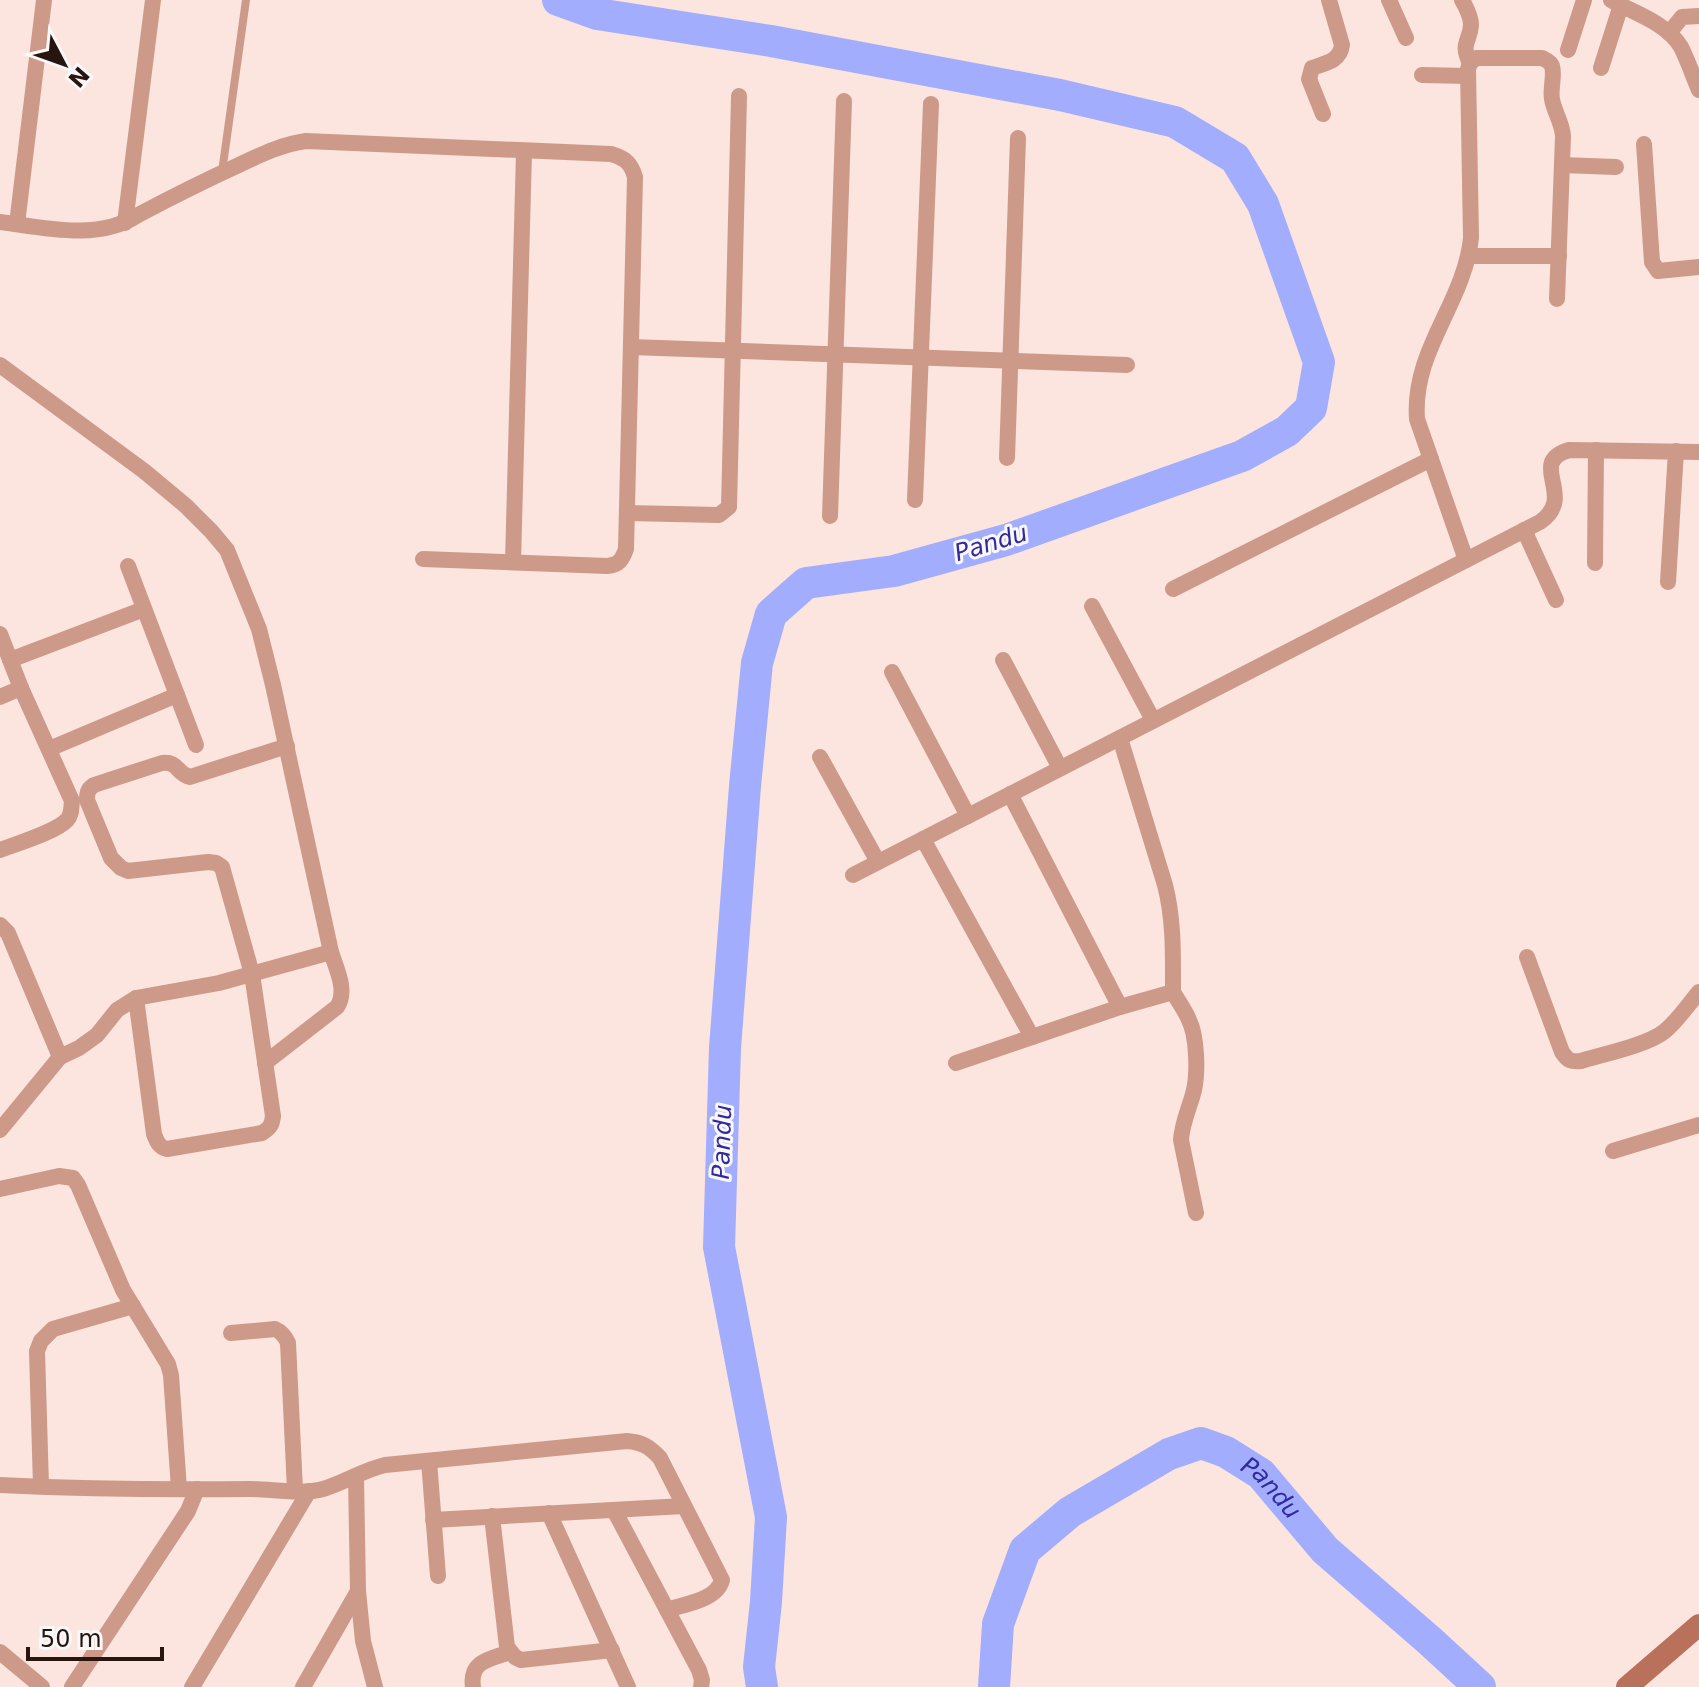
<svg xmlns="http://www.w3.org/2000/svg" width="1699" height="1687" font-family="'DejaVu Sans',sans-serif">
<rect width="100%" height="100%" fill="#fce5de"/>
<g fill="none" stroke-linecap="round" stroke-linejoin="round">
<g stroke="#a2adfe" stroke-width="32">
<polyline points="558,0 597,14 771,41 1060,95 1175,122 1235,158 1263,204 1319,362 1311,408 1287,431 1242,456 1006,540 894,571 806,583 771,614 757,663 745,786 725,1048 719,1247 771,1517 766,1602 759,1667 762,1687"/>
<path id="s1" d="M994 1687 998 1624 1025 1550 1070 1512 1169 1454 1201 1443 1226 1452 1261 1474 1325 1550 1430 1641 1480 1687"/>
</g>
<polyline stroke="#cd9a8a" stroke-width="8" points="222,172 246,0"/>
<g stroke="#cd9a8a" stroke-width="16">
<polyline points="1389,0 1406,38"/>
<path d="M1462 0C1466 7 1471 16 1471 25 1470 42 1460 43 1470 63"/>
<path d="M1611 0C1634 13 1667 23 1681 47 1688 61 1693 76 1699 90"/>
<polyline points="1669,33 1682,17 1699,16"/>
<polyline points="1568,50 1584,0"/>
<polyline points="1601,68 1621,5"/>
<polyline points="1422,75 1468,76"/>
<path d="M1323 114 1309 79 1312 68C1326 63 1340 61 1342 45L1329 0"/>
<polyline points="1644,144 1652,262 1658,271 1699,267"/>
<polyline points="1562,165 1616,167"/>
<path d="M0 222C45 228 98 241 138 215 172 197 206 180 241 164 262 154 283 144 306 141L611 154C625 158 631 163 635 177L626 549C622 560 619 565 607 566L423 559"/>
<polyline points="125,223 153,0"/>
<polyline points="17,224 44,0"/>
<polyline points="1469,256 1559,256"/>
<polyline points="631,347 1127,365"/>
<polyline points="0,365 144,471 186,506 211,531 227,550 259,629 273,685 331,952 219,983 136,998 117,1010 97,1035 79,1048 60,1057 0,1130"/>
<polyline points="1007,458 1018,138"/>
<polyline points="915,500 931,104"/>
<polyline points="627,513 719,515 729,507 739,96"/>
<polyline points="830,516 844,101"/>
<polyline points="1524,530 1556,600"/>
<path d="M1466 560 1417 419C1412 350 1464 304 1471 238L1468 69 1470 63 1476 58H1542C1546 60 1550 61 1552 66 1555 75 1550 89 1552 99 1554 112 1562 122 1563 136L1557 299"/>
<polyline points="513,562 524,152"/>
<polyline points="1595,563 1596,450"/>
<polyline points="128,566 196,745"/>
<polyline points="1668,582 1676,451"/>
<polyline points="1173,589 1431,459"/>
<polyline points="1092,606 1153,720"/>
<path d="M0 634 21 688 72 801C71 808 72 815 67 820 56 832 16 844 0 850"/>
<polyline points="10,660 144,609"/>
<polyline points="1003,660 1060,768"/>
<polyline points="892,672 968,816"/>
<polyline points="0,697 21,688"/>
<path d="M1120 738 1165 885C1174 920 1173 955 1173 992L1120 1007"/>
<polyline points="49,749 177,695"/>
<polyline points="820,757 878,862"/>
<polyline points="923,839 1032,1037"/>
<path d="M853 875 1540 522C1578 496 1526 463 1569 450L1699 452"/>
<polyline points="0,925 8,933 60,1057"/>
<path d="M1527 957 1562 1052C1568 1061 1571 1062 1581 1061 1604 1054 1648 1045 1665 1031 1678 1020 1688 1005 1699 992"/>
<path d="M1173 992C1178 1001 1185 1010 1189 1020 1197 1036 1198 1072 1194 1090 1190 1107 1182 1122 1181 1140L1196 1213"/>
<path d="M136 998 154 1134C157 1142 159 1147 167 1149L262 1133C270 1128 272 1125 273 1116L252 974 222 867 216 863 208 862 128 871 121 868 111 858 87 800C87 792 88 789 94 785L162 763C179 761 176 774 190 777L287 746"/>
<path d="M265 1063 337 1007C348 991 336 968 331 952"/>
<polyline points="956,1063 1120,1007 1010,794"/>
<polyline points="1613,1151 1699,1125"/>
<polyline points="0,1189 59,1176 73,1178 78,1185 123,1290 168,1364 171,1375 179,1489"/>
<path d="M231 1333 275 1329C282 1332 285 1336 288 1343L295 1490"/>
<polyline points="429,1461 438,1576"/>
<polyline points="356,1476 358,1591 363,1641 375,1687"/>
<path d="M0 1485C83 1489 167 1490 250 1489 272 1489 302 1495 323 1489 344 1483 363 1470 385 1465L627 1441C642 1442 650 1447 660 1458L722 1580C717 1600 685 1604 667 1610"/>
<polyline points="41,1486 37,1351 41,1341 53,1329 133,1306"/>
<polyline points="614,1510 699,1670 702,1680 701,1687"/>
<polyline points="549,1513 628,1687"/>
<polyline points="492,1516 507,1647 515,1657 521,1660 612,1650"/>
<polyline points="433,1520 684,1506"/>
<polyline points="0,1652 42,1687"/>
<polyline points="72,1687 188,1511 197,1489"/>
<polyline points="192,1687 309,1491"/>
<polyline points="303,1687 358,1591"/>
<path d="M473 1687C469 1661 490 1659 510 1652"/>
</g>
<polyline stroke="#ba715b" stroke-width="22" points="1627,1687 1699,1625"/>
</g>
<g text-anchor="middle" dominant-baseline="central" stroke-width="6" stroke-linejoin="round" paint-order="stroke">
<g font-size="24" font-style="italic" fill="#32299b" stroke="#f8f8f8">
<text transform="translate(991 543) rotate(-17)">Pandu</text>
<text transform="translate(722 1142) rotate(-88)">Pandu</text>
<text stroke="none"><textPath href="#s1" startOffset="434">Pandu</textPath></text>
</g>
</g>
<g transform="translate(64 64) rotate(131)" stroke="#f8f8f8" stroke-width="6" paint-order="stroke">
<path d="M0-6L14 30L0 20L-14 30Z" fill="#28150f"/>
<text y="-12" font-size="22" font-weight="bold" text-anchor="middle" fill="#28150f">N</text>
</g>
<path d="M28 1647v12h134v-12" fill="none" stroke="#28150f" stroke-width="4"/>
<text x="40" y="1647" font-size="24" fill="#28150f" stroke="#f8f8f8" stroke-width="6" paint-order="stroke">50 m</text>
</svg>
